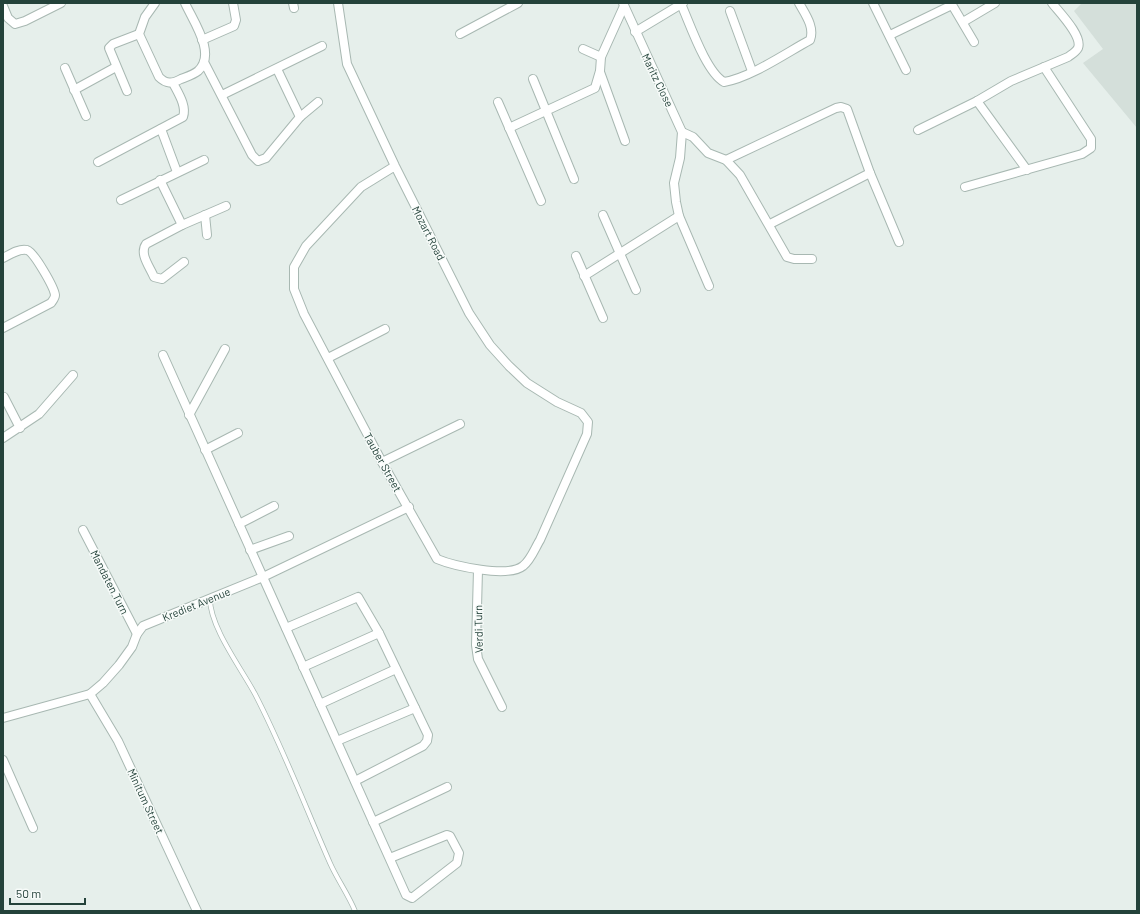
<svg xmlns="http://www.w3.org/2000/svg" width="1140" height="914" font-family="Barlow,sans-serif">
<rect width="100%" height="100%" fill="#e6efeb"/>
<polygon fill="#d4dfda" points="1082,3 1137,3 1137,128 1083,63 1103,49 1074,11"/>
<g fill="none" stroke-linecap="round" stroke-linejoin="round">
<g stroke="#a8b8b2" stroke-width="5.5">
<path id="lane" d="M210 599C210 627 241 668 255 694 283 748 305 806 330 863 337 879 348 894 355 911"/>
</g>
<g stroke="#a8b8b2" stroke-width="10">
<g id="street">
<path d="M155 3 145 17 139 34 159 77C166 84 172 84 181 79 186 77 193 75 198 71 217 54 193 21 185 3"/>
<polyline points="293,3 294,8"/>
<path d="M338 3 347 64 395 166 469 313 490 345 509 366 527 383 557 402 581 413 588 422 587 434 540 540C535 548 531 560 523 566 508 578 454 566 437 559L382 462 304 314 294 289V267L306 246 361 187 395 166"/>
<polyline points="623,3 682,132 680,158 674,183 676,202 679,216 709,286"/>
<polyline points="873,3 906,70"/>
<polyline points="951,3 974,42"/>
<path d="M681 4C690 24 706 72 724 82 750 78 786 53 810 40 815 27 805 14 799 3"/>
<polyline points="3,6 8,18 15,24 25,21 61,3"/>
<polyline points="730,11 752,71"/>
<polyline points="963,22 995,3"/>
<polyline points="635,32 683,3"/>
<polyline points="460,34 518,3"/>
<polyline points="890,35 952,5"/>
<polyline points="202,40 234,26 236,20 233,3"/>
<polyline points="583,49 601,57"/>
<polyline points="204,62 252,155 258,161 266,158 300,117 318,102"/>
<polyline points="65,68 86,116"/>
<polyline points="277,69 300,117"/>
<polyline points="600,72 625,141"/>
<polyline points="533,79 574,179"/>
<polyline points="74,90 116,67"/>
<polyline points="127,91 109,48 113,44 139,34"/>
<polyline points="222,95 322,46"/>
<polyline points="977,101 1027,170"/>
<polyline points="498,102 541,201"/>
<polyline points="509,128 595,88 600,71 601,57 624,6"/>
<polyline points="161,129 177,172"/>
<path d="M918 130 977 101 1011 81 1068 57C1072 54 1076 52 1078 48 1083 36 1059 12 1052 3"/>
<polyline points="682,132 693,137 708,153 726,160 740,175 787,257 794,259 812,259"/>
<polyline points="726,160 836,108 841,107 847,109 870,173 899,242"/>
<path d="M98 162 183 117C187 106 178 93 173 83"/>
<polyline points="160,180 182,225"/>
<polyline points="965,187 1082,154 1091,148 1091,139 1044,67"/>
<polyline points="121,200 204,160"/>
<polyline points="205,215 207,235"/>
<polyline points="603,215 636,290"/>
<polyline points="770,224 870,173"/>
<polyline points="576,256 603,318"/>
<path d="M3 258C9 255 19 248 27 250 34 252 54 287 55 295 55 298 53 300 51 303L3 328"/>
<path d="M184 262 162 279 154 277C150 267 139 254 146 244L182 225 226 206"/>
<polyline points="584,276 679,216"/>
<polyline points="163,355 406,895 412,898 457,863 459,853 450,836 447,835 390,858"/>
<polyline points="328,358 385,329"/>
<polyline points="4,397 20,428"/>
<polyline points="189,415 225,349"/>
<polyline points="3,438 39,414 73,375"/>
<polyline points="205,450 238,433"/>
<polyline points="382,462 460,424"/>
<polyline points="239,524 274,506"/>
<polyline points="83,530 137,634"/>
<polyline points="250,550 289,536"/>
<polyline points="478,570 476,645 478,659 502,707"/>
<polyline points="286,628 358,597 379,633 428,735 427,741 423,746 355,781"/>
<polyline points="303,667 379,633"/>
<polyline points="90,694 118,741 197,911"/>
<polyline points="320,704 396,669"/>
<polyline points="3,718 90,694 103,683 119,665 132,647 137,634 143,626 263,577 409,507"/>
<polyline points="337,741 415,708"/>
<polyline points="3,760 33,828"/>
<polyline points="373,822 447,787"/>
</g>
</g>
<use href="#lane" stroke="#fff" stroke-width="4"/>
<use href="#street" stroke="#fff" stroke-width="8"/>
</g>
<g text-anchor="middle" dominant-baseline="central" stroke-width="3" stroke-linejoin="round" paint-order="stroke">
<g font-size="11" fill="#24423a" stroke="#f7fbf9">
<text transform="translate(658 80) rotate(64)">Maritz Close</text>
<text transform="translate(429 233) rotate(63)">Mozart Road</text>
<text transform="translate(383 462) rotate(61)">Tauber Street</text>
<text transform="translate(110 582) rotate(63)">Mandaten Turn</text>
<text transform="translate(196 604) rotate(-22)">Krediet Avenue</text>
<text transform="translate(478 629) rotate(-91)">Verdi Turn</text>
<text transform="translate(146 801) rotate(65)">Minitum Street</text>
</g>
</g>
<rect width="1140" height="914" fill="none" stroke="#24423a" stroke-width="8"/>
<path d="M10 898v6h75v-6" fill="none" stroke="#24423a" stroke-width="2"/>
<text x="16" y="898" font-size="12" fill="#24423a" stroke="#f7fbf9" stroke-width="3" paint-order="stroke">50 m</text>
</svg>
